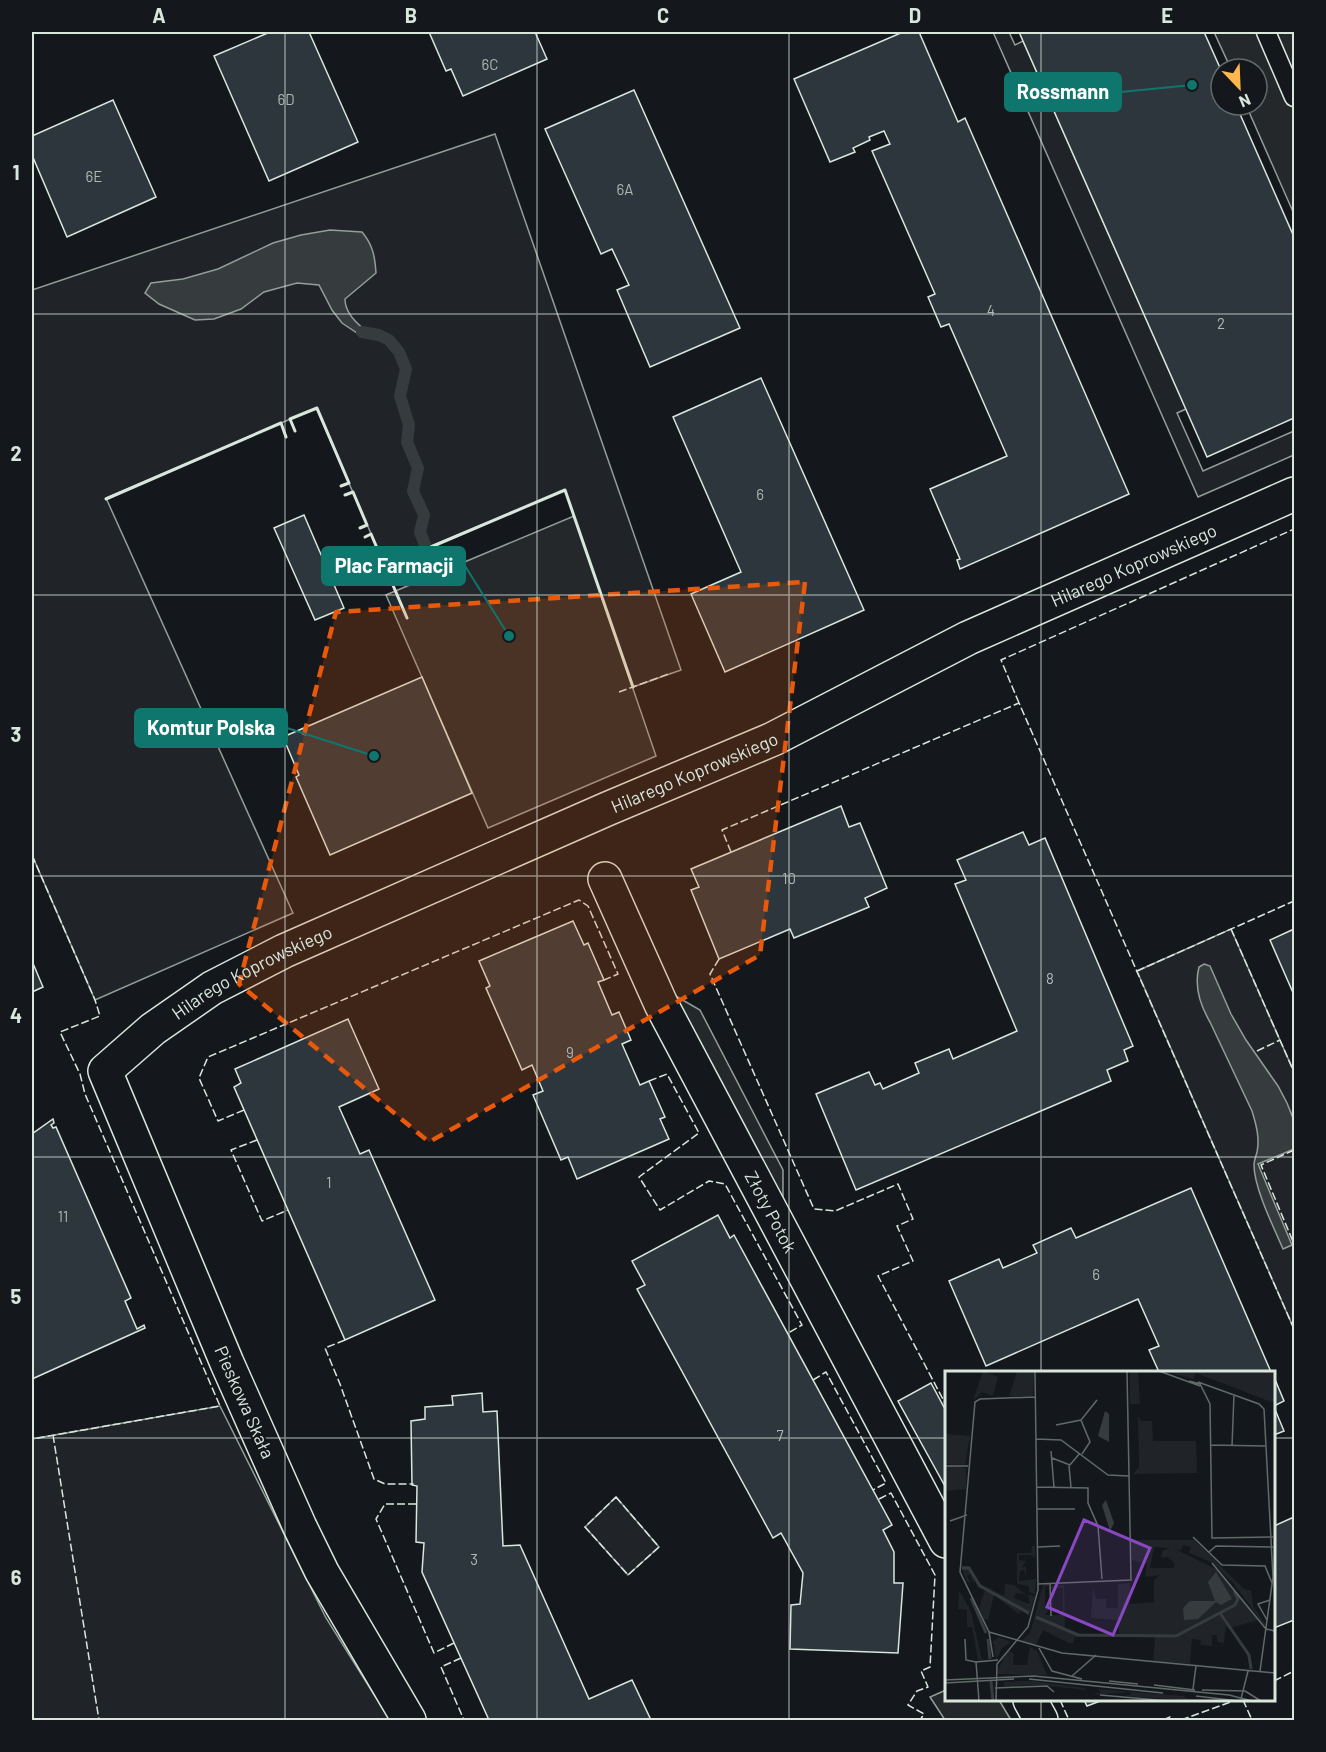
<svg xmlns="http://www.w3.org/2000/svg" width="1326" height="1752" font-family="Barlow,sans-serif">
<rect width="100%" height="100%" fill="#14181c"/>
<g fill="#202428" stroke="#939e99" stroke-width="1.5">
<polygon points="993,32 1009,32 1015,45 1023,41 1186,409 1177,413 1203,471 1294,431 1294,455 1198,497"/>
<polygon points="495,134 681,670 633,687 565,490 431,546 434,554 403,567 397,554 383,561 316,408 106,498 293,913 95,1000 32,855 32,290"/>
<polygon points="1231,929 1294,1072 1294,1329 1137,971"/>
<polygon points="220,1406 326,1618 390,1720 32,1720 32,1439"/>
<polygon points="616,1497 659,1547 628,1575 585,1527"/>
</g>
<g fill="#24282b" stroke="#939e99" stroke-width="1.5">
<polygon points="1214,32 1294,32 1294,214 1246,105 1257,105 1257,69 1231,69"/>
<polygon points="574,516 656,756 488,828 386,595"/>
<polygon points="674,995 700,1010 783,1170 783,1201"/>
<polygon points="946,1690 946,1700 999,1700 1011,1720 945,1720 930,1697"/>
</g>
<g fill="#363b3e" stroke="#939e99" stroke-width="1.5">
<path d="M330 230 362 232C373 245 375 257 376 273L345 299C345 312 355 322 364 329L360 335 342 323 332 310 319 285 297 283 264 292 241 309 214 319 195 320 159 304 145 293 151 283 183 279 218 269 273 243 301 235Z"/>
<path d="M1204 964 1210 966 1231 1014 1246 1040 1278 1086 1287 1103 1293 1118 1294 1149 1258 1164 1292 1245 1283 1249C1274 1228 1254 1188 1254 1165 1254 1161 1256 1156 1257 1152 1260 1138 1256 1124 1252 1111L1210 1022C1200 1005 1194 986 1199 967Z"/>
</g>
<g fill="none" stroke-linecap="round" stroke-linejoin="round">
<polyline stroke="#363b3e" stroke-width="12" points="362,332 379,335 389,340 399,352 406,369 400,396 409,425 407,442 418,468 413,491 424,515 420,532 427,550"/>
</g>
<g fill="#2c363c" stroke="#d8e6dc" stroke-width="1.5">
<polygon points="270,32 309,32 358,142 269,181 214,56"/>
<polygon points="429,32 535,32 547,59 463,96 451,69 446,71"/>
<polygon points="903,32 919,32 958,122 965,118 1129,494 960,569 957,560 960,559 930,489 1007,456 949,324 941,327 928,297 935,294 872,151 890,144 884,131 869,137 870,140 853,148 855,152 830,162 794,79"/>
<polygon points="1019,32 1204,32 1221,70 1221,105 1236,105 1294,237 1294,418 1207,457"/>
<polygon points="634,90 740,328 650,367 617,290 629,285 612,249 601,254 545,129"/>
<polygon points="113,100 156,197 67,237 32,155 32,136"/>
<polygon points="761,378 864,610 725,672 691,594 741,572 673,417"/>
<polygon points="304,515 344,608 315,620 274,528"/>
<polygon points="422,677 472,793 330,855 296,777 299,775 283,737"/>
<polygon points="841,806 849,827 860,823 887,888 865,898 869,907 794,938 790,929 719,959 691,890 699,887 691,869"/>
<polygon points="1023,832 1029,845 1045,838 1133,1046 1124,1050 1128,1061 1107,1070 1111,1081 856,1190 816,1094 869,1072 875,1085 880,1083 883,1089 919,1073 915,1063 949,1049 953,1059 1017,1031 955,884 966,880 957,860"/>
<polygon points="573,921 584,945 588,943 604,980 598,982 612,1015 619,1012 631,1040 622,1044 640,1085 649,1081 665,1117 660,1119 669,1139 577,1179 568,1157 561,1160 533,1095 543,1091 532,1065 522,1070 486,988 490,986 479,961"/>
<polygon points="1294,929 1294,995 1270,940"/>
<polygon points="32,961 43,987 32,992"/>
<polygon points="348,1019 379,1089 339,1107 360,1154 369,1150 435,1300 345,1340 234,1087 241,1083 235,1069"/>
<polygon points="53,1119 54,1123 51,1125 53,1128 56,1127 131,1298 125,1301 137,1329 144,1325 145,1328 32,1379 32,1134"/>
<polygon points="1191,1188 1271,1372 1159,1372 1149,1350 1159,1346 1138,1299 986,1366 949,1281 999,1259 1003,1268 1037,1253 1033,1245 1071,1228 1076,1238"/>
<polygon points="718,1215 730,1238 734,1235 892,1525 883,1530 894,1552 894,1583 903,1583 898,1653 790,1649 791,1605 800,1604 803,1573 781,1533 773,1538 637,1289 645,1285 632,1261"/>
<polygon points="1274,1377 1284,1401 1274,1406"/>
<polygon points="931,1383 946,1411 946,1488 898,1401"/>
<polygon points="482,1393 483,1412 497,1411 503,1546 520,1545 589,1699 632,1680 651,1720 489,1720 422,1572 424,1543 416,1542 417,1486 412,1485 411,1421 425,1419 425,1407 453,1405 452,1396"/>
<polygon points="1274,1407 1284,1431 1274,1435"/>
<polygon points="1294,1517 1294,1620 1274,1628 1274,1526"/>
<polygon points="1084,1700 1103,1700 1087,1706"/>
</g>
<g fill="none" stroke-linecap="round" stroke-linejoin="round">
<g stroke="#d8e6dc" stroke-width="21">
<polyline id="service" points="1266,32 1294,97"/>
</g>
<g stroke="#d8e6dc" stroke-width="36">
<g id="minor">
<path id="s1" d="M605 879 661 1004 946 1541"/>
<polyline points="1030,1700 1041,1720"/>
<path id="s2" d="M409 1720 322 1572 300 1527 227 1363 105 1071 153 1029 212 988 284 951 607 809 773 739 968 638 1294 494"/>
</g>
</g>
<use href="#service" stroke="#14181c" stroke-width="18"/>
<use href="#minor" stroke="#14181c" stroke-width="33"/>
<g stroke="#d8e6dc" stroke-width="1.5" stroke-dasharray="8 3" stroke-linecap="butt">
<polyline points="619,692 671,673"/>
<polyline points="1019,703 1001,660 1294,529"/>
<polyline points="731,852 722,830 1019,703 1294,1329"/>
<polyline points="32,855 95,1000 100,1016 60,1032 80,1074 85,1094 220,1406 32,1439"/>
<polyline points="1231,929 1294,1072"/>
<polyline points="719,959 710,974 814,1209 835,1211 898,1184 913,1219 897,1226 913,1261 878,1276 946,1405"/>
<polyline points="1137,971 1294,901"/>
<polyline points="1257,1051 1280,1040"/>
<polyline points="649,1081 667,1074 699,1133 639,1177 660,1210 709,1181 725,1184 802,1325 788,1333"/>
<polyline points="244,1110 218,1121 199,1078 208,1057 579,900 588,906 618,974 604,980"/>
<polyline points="257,1140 231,1150 262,1221 288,1210"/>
<polyline points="1294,1150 1261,1165 1294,1244"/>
<polyline points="345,1340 325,1348 340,1384 374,1479 385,1484 413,1484 412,1485"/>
<polyline points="813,1380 826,1372 886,1483 873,1490"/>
<polyline points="53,1435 99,1720"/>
<polygon points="616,1497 659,1547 628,1575 585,1527"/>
<polyline points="879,1499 891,1493 935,1575 930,1667 921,1671 928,1687 917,1691 908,1705 924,1714 920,1720"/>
<polyline points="416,1504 385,1504 376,1519 434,1653 454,1643"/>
<polyline points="461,1658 441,1667 464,1720"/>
<polyline points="1274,1681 1294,1671"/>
<polyline points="1060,1700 1069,1720"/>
<polyline points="1243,1700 1252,1720"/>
<polyline points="1163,1720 1170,1717 1173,1720"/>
<polyline points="1181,1720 1236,1700"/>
</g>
<g stroke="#d8e6dc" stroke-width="3">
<polyline points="295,431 290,419 317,408 349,483 341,486"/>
<polyline points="345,495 353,492 367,525 360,528"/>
<polyline points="106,499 281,423 286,437"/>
<polyline points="365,537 371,534 407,618"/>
<polyline points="397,554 403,567 434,554 431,547 565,490 633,687"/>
</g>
</g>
<path fill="#e8590c" fill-opacity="0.2" stroke="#e8590c" stroke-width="4.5" stroke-dasharray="12 8" stroke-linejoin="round" d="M805 582 760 955 429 1142 239 984 336 612Z"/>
<path fill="none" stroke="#d8e6dc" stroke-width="1.5" stroke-opacity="0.55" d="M285 32V1720M537 32V1720M789 32V1720M1041 32V1372M32 314H1294M32 595H1294M32 876H1294M32 1157H1294M32 1438H946M1274 1438H1294M1041 1700V1720"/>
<g text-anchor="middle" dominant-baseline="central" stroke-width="4.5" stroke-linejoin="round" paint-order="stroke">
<g font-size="15" fill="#adbab4">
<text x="490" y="64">6C</text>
<text x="286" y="99">6D</text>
<text x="94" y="176">6E</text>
<text x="625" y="189">6A</text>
<text x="991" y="310">4</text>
<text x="1221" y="323">2</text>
<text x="760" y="494">6</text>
<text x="789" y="878">10</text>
<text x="1050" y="978">8</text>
<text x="570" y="1052">9</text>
<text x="329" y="1182">1</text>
<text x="63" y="1216">11</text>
<text x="1096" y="1274">6</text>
<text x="780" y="1435">7</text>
<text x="474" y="1559">3</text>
</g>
<g font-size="18" fill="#d8e6dc" stroke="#14181c">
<text stroke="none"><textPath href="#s2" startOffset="1868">Hilarego Koprowskiego</textPath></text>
<text stroke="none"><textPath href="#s2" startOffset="1382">Hilarego Koprowskiego</textPath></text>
<text stroke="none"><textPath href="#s2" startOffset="896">Hilarego Koprowskiego</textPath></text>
<text stroke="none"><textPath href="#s1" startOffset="372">Złoty Potok</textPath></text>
<text transform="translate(245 1402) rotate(66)">Pieskowa Skała</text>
</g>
</g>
<g transform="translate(945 1371)">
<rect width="330" height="330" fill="#14181c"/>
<path d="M38 0 53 6 48 25 37 21 28 30ZM89 0 88 25H64L72 1ZM185 0H193L195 33H185ZM219 0H330V105L329 32 251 2 248 8ZM193 45 196 50H207L208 70H251L252 102 188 103 194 96ZM1 63 25 65 20 94 0 93ZM6 93 21 98V118L1 120 0 96ZM185 169H249L299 218 306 219 308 235 321 254H319L289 213 268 192 244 182 246 176 238 174 236 179 230 178 275 200 313 249 285 257 304 281 308 298 295 270 281 255 279 272 272 271V264H267V275L255 274 256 269 247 268 245 293 208 290 210 266H129L128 272H124L98 259 91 274 76 270 85 262 98 214H104L100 216V235L105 237 100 244H118V216L106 219V215L119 214 120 257 136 263H174L173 249 146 247 148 216 151 228H161V237H173V213L185 212V233L209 231V209L215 204 200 206 202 193 187 189ZM209 176 225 177 217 180 216 187 223 186 230 193 229 197H205ZM87 175H90V187L86 184H74V189L81 190 77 196H81V206L79 199 75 200 74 210 91 208 90 223 84 221V215L72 213V182H86ZM16 195H25L34 212 59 225 60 213 69 214 80 223 71 222 69 227 79 231 85 233 83 224 90 225 84 245 76 240 74 243 49 224 43 249 39 248 34 237 40 219 32 216 30 208 28 211 25 203 22 205 26 212 22 211ZM14 219 26 241 37 289H33L27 256H22V239L13 238ZM54 266 66 271 57 277 51 289 48 270ZM85 276 92 280 102 304 51 303 63 279 69 283 68 294H82ZM88 310 139 317 141 319 94 314 59 315V311ZM152 318 238 325 244 329 180 325 187 323 183 321 147 324 156 321Z" fill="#202428" fill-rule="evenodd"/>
<path d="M160 40 164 43V71L153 65ZM161 129 169 152 165 160 157 134ZM271 201 287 228 276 234 271 231 253 248 239 249 238 237 245 230H270L263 211Z" fill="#363b3e"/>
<path fill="none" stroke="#363b3e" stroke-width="3" d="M17 197H24L35 215 84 242M26 227 41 262M275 242 304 284 306 298M91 246 133 264 231 265 290 234 293 228 289 220M43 268 45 288M46 310 48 330"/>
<path fill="none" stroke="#626a69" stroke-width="1.5" d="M214 0 255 15M244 10 255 13 265 33 267 167 328 166M253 11 314 33 319 38 328 206 315 300M111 54 136 49M91 68 116 69 163 104 184 105M265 74 320 75M287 75 289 23M106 80 109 116M137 83 145 71 136 49 152 29M107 87 125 94M0 95H23M92 116 143 117V132L153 155 157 208M126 116 124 95 135 82M92 138H130M5 150 22 144M248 166 277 194 320 195 327 212M93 176 115 175M264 181 271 175 328 176M267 192 321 258 330 260M105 212 106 245M93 213 186 209 182 0M322 249 313 233 325 229M44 261 117 282 330 302M20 268 21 289 31 291M94 277 107 300 137 308M48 286 44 261 15 201 30 31 35 28 90 26M127 305 151 284M84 308 218 322M0 309 89 305 284 324 307 330M164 310 193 313M0 312 69 308M209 314 250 319M50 317 102 315 109 321M248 318 251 295M257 319 300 320M300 320 316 330M155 324 224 330M251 325 294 330M296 328 303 300M34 330 31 291 53 289M51 330 52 293 83 256 93 219 90 0"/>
<path fill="#8948c3" fill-opacity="0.15" stroke="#8948c3" stroke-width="3" d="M139 149 205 177 168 264 102 236Z"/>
<rect width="330" height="330" fill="none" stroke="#d8e6dc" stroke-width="3"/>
</g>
<path fill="none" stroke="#0f766e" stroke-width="2" d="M1192 85L1121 92M509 636L465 566M374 756L287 728"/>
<g fill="#0f766e" stroke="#14181c" stroke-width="2">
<circle cx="1192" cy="85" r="6"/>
<circle cx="509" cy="636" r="6"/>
<circle cx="374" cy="756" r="6"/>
</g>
<g fill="#0f766e" stroke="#0f766e" stroke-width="2">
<rect x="1005" y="73" width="116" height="38" rx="6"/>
<rect x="322" y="547" width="143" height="38" rx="6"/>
<rect x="135" y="709" width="152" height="38" rx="6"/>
</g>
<g font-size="20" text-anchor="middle" font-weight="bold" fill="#fff">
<text x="1063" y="99">Rossmann</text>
<text x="394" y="573">Plac Farmacji</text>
<text x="211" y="735">Komtur Polska</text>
</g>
<rect width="1326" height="1752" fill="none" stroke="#14181c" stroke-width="66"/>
<g transform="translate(1239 87) rotate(157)"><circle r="28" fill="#14181c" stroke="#626a69" stroke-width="1.5"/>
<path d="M0-4.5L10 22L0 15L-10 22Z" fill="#ffb74d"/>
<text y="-9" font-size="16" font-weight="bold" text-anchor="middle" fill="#d8e6dc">N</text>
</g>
<rect x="33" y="33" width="1260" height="1686" fill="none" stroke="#d8e6dc" stroke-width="2"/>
<g font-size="20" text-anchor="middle" font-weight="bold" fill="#d8e6dc">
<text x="159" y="23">A</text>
<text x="411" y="23">B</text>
<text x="663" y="23">C</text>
<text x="915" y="23">D</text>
<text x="1167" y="23">E</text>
<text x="16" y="180">1</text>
<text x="16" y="461">2</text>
<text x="16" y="742">3</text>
<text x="16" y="1023">4</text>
<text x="16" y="1304">5</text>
<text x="16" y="1585">6</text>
</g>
</svg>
